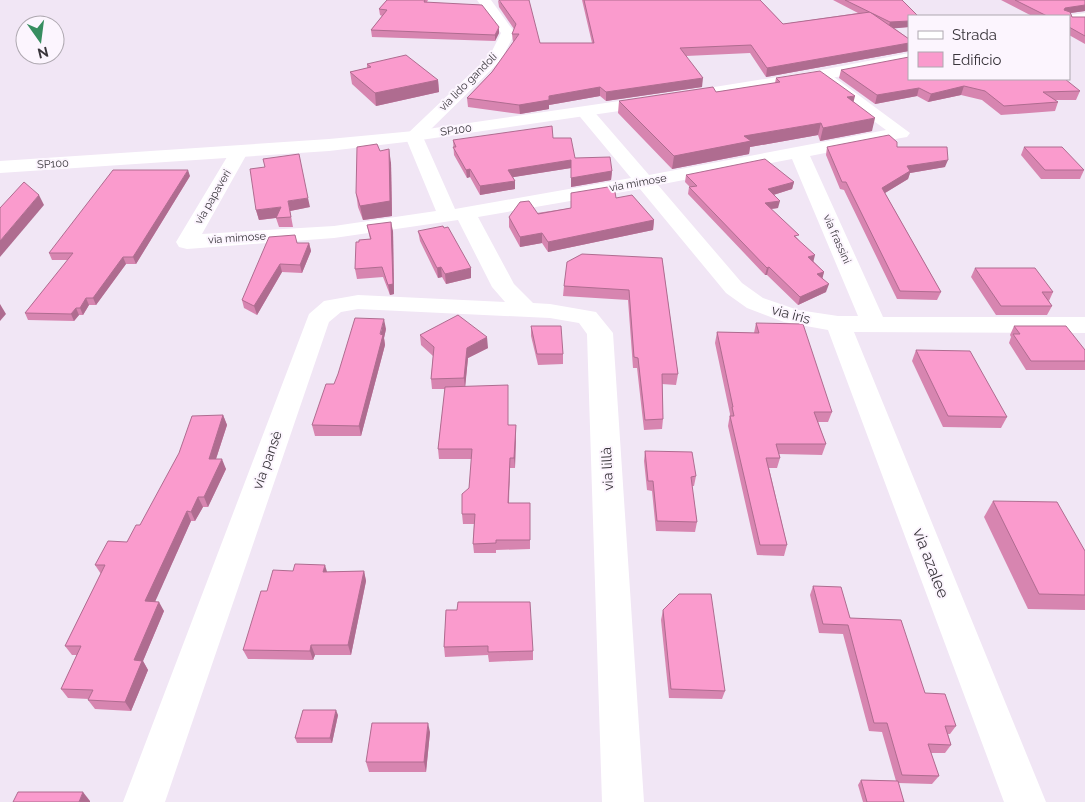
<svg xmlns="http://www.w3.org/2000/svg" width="1085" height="802" font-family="Raleway,sans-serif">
<rect width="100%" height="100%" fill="#f1e6f5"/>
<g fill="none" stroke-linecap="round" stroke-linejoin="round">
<path fill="#fff" fill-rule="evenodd" d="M477 0H491L515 33 501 60 423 137 455 209 631 178 576 112 579 108 585 107 591 108 649 175 886 130 818 80 816 77 818 74H830L910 133 907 137 901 138 810 156 883 317H1085V333L854 332 1046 802H1004L828 330 784 322 747 308 726 293 640 189 478 217 514 284 533 303 550 304 596 312 613 333 644 802H602L587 334 579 323 550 318 358 309 341 312 329 322 165 802H123L309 314 324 301 358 295 505 302 492 287 458 220 334 238 187 249 179 247 176 242 230 152 232 148 239 146 246 148 248 152 202 234 334 226 436 211 405 136 490 55 501 33ZM792 159 858 316H838L798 310 763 298 742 283 658 185Z"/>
<g fill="#fff" fill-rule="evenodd">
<polygon points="1085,13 1085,21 1069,22 1069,16 1063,16"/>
<polygon points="909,53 909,63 821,80 708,98 414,141 329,151 0,173 0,161 329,139 414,131 708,88 821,70"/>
</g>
</g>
<g fill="#d785b0">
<polygon points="387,0 428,0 427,2 499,33 495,41 372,37 371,30 382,16 380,15 379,9"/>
<polygon points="498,0 540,43 592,43 582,0 760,0 783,24 858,13 833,0 902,0 909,16 909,27 894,28 909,39 909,51 766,77 750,53 686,56 702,87 606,101 600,96 549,105 549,109 520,114 468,107 467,98 492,72 514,42 513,42 512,34 514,29 499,7"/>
<polygon points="1001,0 1085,0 1085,11 1070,13 1072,17 1085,17 1085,44 1069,35 1069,16 1032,16"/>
<polygon points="367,64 438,80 439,92 376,106 352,84 350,72 367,68"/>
<polygon points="841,70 909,79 1080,91 1076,100 1055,100 1058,102 1055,111 1001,115 982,100 961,95 928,102 917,96 875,104 839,78"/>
<polygon points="776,78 854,102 872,131 820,141 818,135 750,147 749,154 672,169 618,113 619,101 716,92 775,83"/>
<polygon points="553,138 575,158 612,171 611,180 571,187 571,168 513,177 515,181 515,189 480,195 470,177 467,178 454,155 453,140"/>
<polygon points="827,147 897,147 945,167 910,173 908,179 885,193 941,292 937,300 897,299 844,190 840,189 826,155"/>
<polygon points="1024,147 1084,170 1080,179 1041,179 1021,155"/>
<polygon points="380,151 391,163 392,216 363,220 358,207 356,193"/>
<polygon points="686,175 794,182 792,189 773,195 778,208 771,209 798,239 814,262 824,272 822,278 826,292 798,305 767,275 765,275 688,194 689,187 690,187 685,182"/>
<polygon points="190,176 136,264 126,264 96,305 89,305 83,315 79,315 74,321 28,320 25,313 68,260 52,260 49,253"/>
<polygon points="616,198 654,220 653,230 548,252 542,243 520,247 509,227 509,217 571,208"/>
<polygon points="310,207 290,211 293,227 279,227 276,218 259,220 256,210"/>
<polygon points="367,225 393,231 394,294 390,295 383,277 357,279 355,269 359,242 370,239"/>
<polygon points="418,231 471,278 446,284 442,277 438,278 420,241"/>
<polygon points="297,243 309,243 311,251 302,273 282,272 257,315 244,308 242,300"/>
<polygon points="662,258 678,374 676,385 662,384 663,419 662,429 644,430 637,368 633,368 628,300 563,296 564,286"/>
<polygon points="975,268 1053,292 1049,301 1052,306 1047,315 996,315 971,277"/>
<polygon points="756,323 832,412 828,422 818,422 826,444 822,455 779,454 780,458 777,468 769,468 787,545 784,556 757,555 728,426 730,414 715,343 717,332 754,333"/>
<polygon points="531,326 563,354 563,364 538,365 531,336"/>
<polygon points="1014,326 1085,350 1085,370 1026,370 1009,343 1011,337 1010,335"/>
<polygon points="386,329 384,338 385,345 361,436 315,436 312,425"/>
<polygon points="420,335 488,348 468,358 465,386 508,425 516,425 515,468 510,468 509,503 530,503 530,549 496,550 496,553 474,553 473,544 474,524 463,524 462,514 469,488 472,459 439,459 438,449 445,389 432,389 431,379 433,356 421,345"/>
<polygon points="916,350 1007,417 1001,428 943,427 912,361"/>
<polygon points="223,415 227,425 216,459 226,469 208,507 203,507 195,521 191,521 155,601 164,611 143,661 148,670 131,711 95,709 88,700 89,699 68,698 61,689 77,655 72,655 65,646 101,574 95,565 127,542 140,525"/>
<polygon points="645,451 696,476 694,486 692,486 697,522 695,532 656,531 652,491 647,490 644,461"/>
<polygon points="993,501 1085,551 1085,610 1028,609 984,517"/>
<polygon points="364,571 366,581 351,655 315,655 313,660 248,659 243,650 267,591 327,572"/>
<polygon points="813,586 850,618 956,726 950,734 948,734 951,745 945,753 931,753 939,776 932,784 898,783 904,802 863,802 858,785 861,780 896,781 882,732 869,731 843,634 819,633 810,595"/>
<polygon points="446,610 533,651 533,660 489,662 488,655 445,657 444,647"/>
<polygon points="663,610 725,691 722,699 669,698 661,620"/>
<polygon points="338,715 332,743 297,743 295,738"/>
<polygon points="430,732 426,772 369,772 366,762"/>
</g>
<g fill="#af6c90">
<polygon points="1085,5 1085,11 1063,14 1064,10 1065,8"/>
<polygon points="909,21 909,27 888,29 890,22"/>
<polygon points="499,27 499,33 495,41 495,35"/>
<polygon points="909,43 909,51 766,77 767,68"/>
<polygon points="703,78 702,87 606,101 606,92"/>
<polygon points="438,80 439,92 376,106 375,93"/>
<polygon points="964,86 961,95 928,102 931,94"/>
<polygon points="600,87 600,96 549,105 549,109 520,114 519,105 549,96"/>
<polygon points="919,88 917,96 875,104 877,95"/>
<polygon points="855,96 852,108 847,97"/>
<polygon points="875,118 872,131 820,141 823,128"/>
<polygon points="821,123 818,135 750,147 749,154 672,169 674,156 744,136"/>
<polygon points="389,149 391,163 392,216 363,220 360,206"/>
<polygon points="571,160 571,168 508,178 508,170"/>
<polygon points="948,160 945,167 910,173 908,179 880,196 882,188 907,166"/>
<polygon points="470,169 470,177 467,178 466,170"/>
<polygon points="188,170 190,176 136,264 133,257"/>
<polygon points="612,171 611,180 571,187 571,178"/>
<polygon points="515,181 515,189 480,195 480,186"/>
<polygon points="794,182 792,189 767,197 768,189"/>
<polygon points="39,195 44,205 0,257 0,241"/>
<polygon points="308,198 310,207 290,211 293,227 288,201"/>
<polygon points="780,201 778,208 763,210 765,203"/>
<polygon points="281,207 283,217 259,220 256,210"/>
<polygon points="654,220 653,230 548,252 548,242"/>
<polygon points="391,222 393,231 394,294 390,295 388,285"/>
<polygon points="542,233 542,243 520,247 520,237"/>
<polygon points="309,243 311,251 302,273 300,265"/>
<polygon points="815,255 813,263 808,257"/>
<polygon points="123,257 126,264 96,305 93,298"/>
<polygon points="280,264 282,272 257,315 254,306"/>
<polygon points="441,267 442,277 438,278 437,268"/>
<polygon points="769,267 767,275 765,275 767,268"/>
<polygon points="471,268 471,278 446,284 445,274"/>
<polygon points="824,272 822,280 817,274"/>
<polygon points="829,284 826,292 798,305 800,297"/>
<polygon points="86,298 89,305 83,315 80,308"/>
<polygon points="0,304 6,314 0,321"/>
<polygon points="76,308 79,315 74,321 71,314"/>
<polygon points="384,319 386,329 384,338 385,345 361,436 359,426"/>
<polygon points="487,337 488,348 468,358 465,389 464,378 467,348"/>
<polygon points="223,415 227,425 213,468 209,459"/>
<polygon points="516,425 516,435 515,468 514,458"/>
<polygon points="510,458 510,468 508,512 508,503"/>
<polygon points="222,459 226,469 208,507 204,497"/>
<polygon points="198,497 203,507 195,521 191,512"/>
<polygon points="187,511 191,521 151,611 145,601"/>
<polygon points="325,565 328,575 323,572"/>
<polygon points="364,571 366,581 351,655 348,645"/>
<polygon points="159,602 164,611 143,661 148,670 131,711 125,702 134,660"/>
<polygon points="311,645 315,655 313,660 310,651"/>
<polygon points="336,710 338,715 332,743 330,738"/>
<polygon points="428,723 430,732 426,772 424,762"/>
<polygon points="83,792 90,801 90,802 79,802"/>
</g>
<g fill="#fa9bcd" stroke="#af6c90">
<polygon points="387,0 425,0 424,2 482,5 499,27 495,35 371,30 387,10 379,9"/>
<polygon points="499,0 529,0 540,43 594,43 584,0 760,0 783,24 870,12 909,39 909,43 767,68 751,45 680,48 703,78 606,92 600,87 549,96 549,100 519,105 467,98 492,72 519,34 512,34 516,24"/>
<polygon points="845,0 902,0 918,16 909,16 909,21 890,22"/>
<polygon points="1015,0 1085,0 1085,5 1065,8 1064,10 1070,12 1072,17 1085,17 1085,36 1069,27 1069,16 1047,16"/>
<polygon points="406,55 438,80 375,93 350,72 371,67 367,64"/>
<polygon points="909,57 909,79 1065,79 1080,91 1043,92 1058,102 1004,106 985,91 964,86 931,94 919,88 877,95 841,70"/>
<polygon points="820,71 855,96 847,97 875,118 823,128 821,123 744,136 751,141 674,156 619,101 713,87 716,92 780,82 776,78"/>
<polygon points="552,126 553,138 571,138 575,158 610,157 612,171 571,178 571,160 508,170 515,181 480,186 470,169 466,170 453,147 456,147 453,140"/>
<polygon points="889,135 897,142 897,147 947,147 948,160 907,166 910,171 882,188 941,292 900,291 846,182 842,182 827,147"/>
<polygon points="377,144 380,151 389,149 390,201 360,206 356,193 357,147"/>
<polygon points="1024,147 1062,147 1084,170 1045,170"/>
<polygon points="299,154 308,198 288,201 291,217 276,218 281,207 256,210 250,169 265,167 263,159"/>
<polygon points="765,159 794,182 768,189 780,201 765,203 799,235 794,236 815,255 808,257 824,272 817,274 829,284 800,297 769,267 767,268 689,187 697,186 686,175"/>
<polygon points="113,170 188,170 133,257 123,257 93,298 86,298 80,308 76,308 71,314 25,313 73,253 49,253"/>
<polygon points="24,182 39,195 0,241 0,208"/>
<polygon points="614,186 616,198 632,195 654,220 548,242 542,233 520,237 509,217 520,202 529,201 538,214 571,208 571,193"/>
<polygon points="391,222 393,284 388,285 382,267 355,269 356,242 359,242 359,240 371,239 367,225"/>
<polygon points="443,226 444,228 448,227 471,268 445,274 441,267 437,268 418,231"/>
<polygon points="295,235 297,243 309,243 300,265 280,264 254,306 242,300 269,237"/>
<polygon points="582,254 662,258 678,374 662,374 663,419 645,420 638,358 634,357 629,290 564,286 567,262"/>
<polygon points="975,268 1035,268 1053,292 1042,292 1052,306 1001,306"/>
<polygon points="458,315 487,337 467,348 464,378 431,379 434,347 420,335"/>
<polygon points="355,318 384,319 380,334 383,335 359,426 312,425 326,384 334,384 338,374"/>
<polygon points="756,323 803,324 832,412 814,412 826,444 776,444 780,458 766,458 787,545 760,545 730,416 734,416 732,407 733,407 717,332 759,333"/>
<polygon points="531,326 561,326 563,354 537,354"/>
<polygon points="1014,326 1066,326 1085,350 1085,361 1031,361 1013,334 1020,334"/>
<polygon points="916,350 970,351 1007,417 948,416"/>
<polygon points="508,385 508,425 516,425 514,458 510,458 508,503 530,503 530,540 496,540 496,543 473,544 475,514 462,514 462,494 469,488 472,449 438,449 445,387"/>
<polygon points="223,415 209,459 222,459 204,497 198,497 191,512 187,511 145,601 159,602 134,660 142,661 125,702 88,700 93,690 61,689 81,646 65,646 105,565 95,565 108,541 127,542 136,525 140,525 179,453 192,416"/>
<polygon points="645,451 692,452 696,476 691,477 697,522 657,521 653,481 648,481"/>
<polygon points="993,501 1057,502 1085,551 1085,595 1039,594"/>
<polygon points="295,564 325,565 323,572 364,571 348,645 311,645 310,651 243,650 261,591 267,591 273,570 293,571"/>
<polygon points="813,586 841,587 850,618 901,620 925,693 945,694 956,726 945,726 951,745 928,744 939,776 902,775 887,723 874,723 848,625 823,624"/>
<polygon points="679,594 711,594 725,691 671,689 663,610"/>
<polygon points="458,602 530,602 533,651 488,652 488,646 444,647 446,610 457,610"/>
<polygon points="303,710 336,710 330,738 295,738"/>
<polygon points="372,723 428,723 424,762 366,762"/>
<polygon points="861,780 898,781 904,802 867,802"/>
<polygon points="18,792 83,792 79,802 13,802"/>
</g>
<g text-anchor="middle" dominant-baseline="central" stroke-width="4" stroke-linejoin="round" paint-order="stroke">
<g font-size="11" fill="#39353b" stroke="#fcf5fe">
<text transform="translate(468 82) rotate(-45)">via lido gandoli</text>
<text transform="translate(456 130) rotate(-8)">SP100</text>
<text transform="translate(53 164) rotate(-3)">SP100</text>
<text transform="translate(638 183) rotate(-10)">via mimose</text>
<text transform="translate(213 197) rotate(-60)">via papaveri</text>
<text transform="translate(237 238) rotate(-4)">via mimose</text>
<text transform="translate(837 239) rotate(66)">via frassini</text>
</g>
<g font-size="14" fill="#39353b" stroke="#fcf5fe">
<text transform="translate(791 314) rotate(15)">via iris</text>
<text transform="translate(267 460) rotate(-70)">via pansè</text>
<text transform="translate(607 469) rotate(-93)">via lillà</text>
</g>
<g font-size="16" fill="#39353b" stroke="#fcf5fe">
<text transform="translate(931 563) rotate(69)">via azalee</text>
</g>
</g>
<rect x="908" y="15" width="162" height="65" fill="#fcf5fe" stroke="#aea8b0"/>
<rect x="918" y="31" width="25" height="8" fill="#ffffff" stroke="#aea8b0"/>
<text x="952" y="40" font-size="15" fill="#39353b">Strada</text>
<rect x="918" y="52" width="25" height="15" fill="#fa9bcd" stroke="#aea8b0"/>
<text x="952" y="65" font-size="15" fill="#39353b">Edificio</text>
<g transform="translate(40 40) rotate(166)"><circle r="24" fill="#fcf5fe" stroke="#aea8b0"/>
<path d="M0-4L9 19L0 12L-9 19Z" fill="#378d60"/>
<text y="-8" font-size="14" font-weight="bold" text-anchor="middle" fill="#39353b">N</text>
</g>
</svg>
